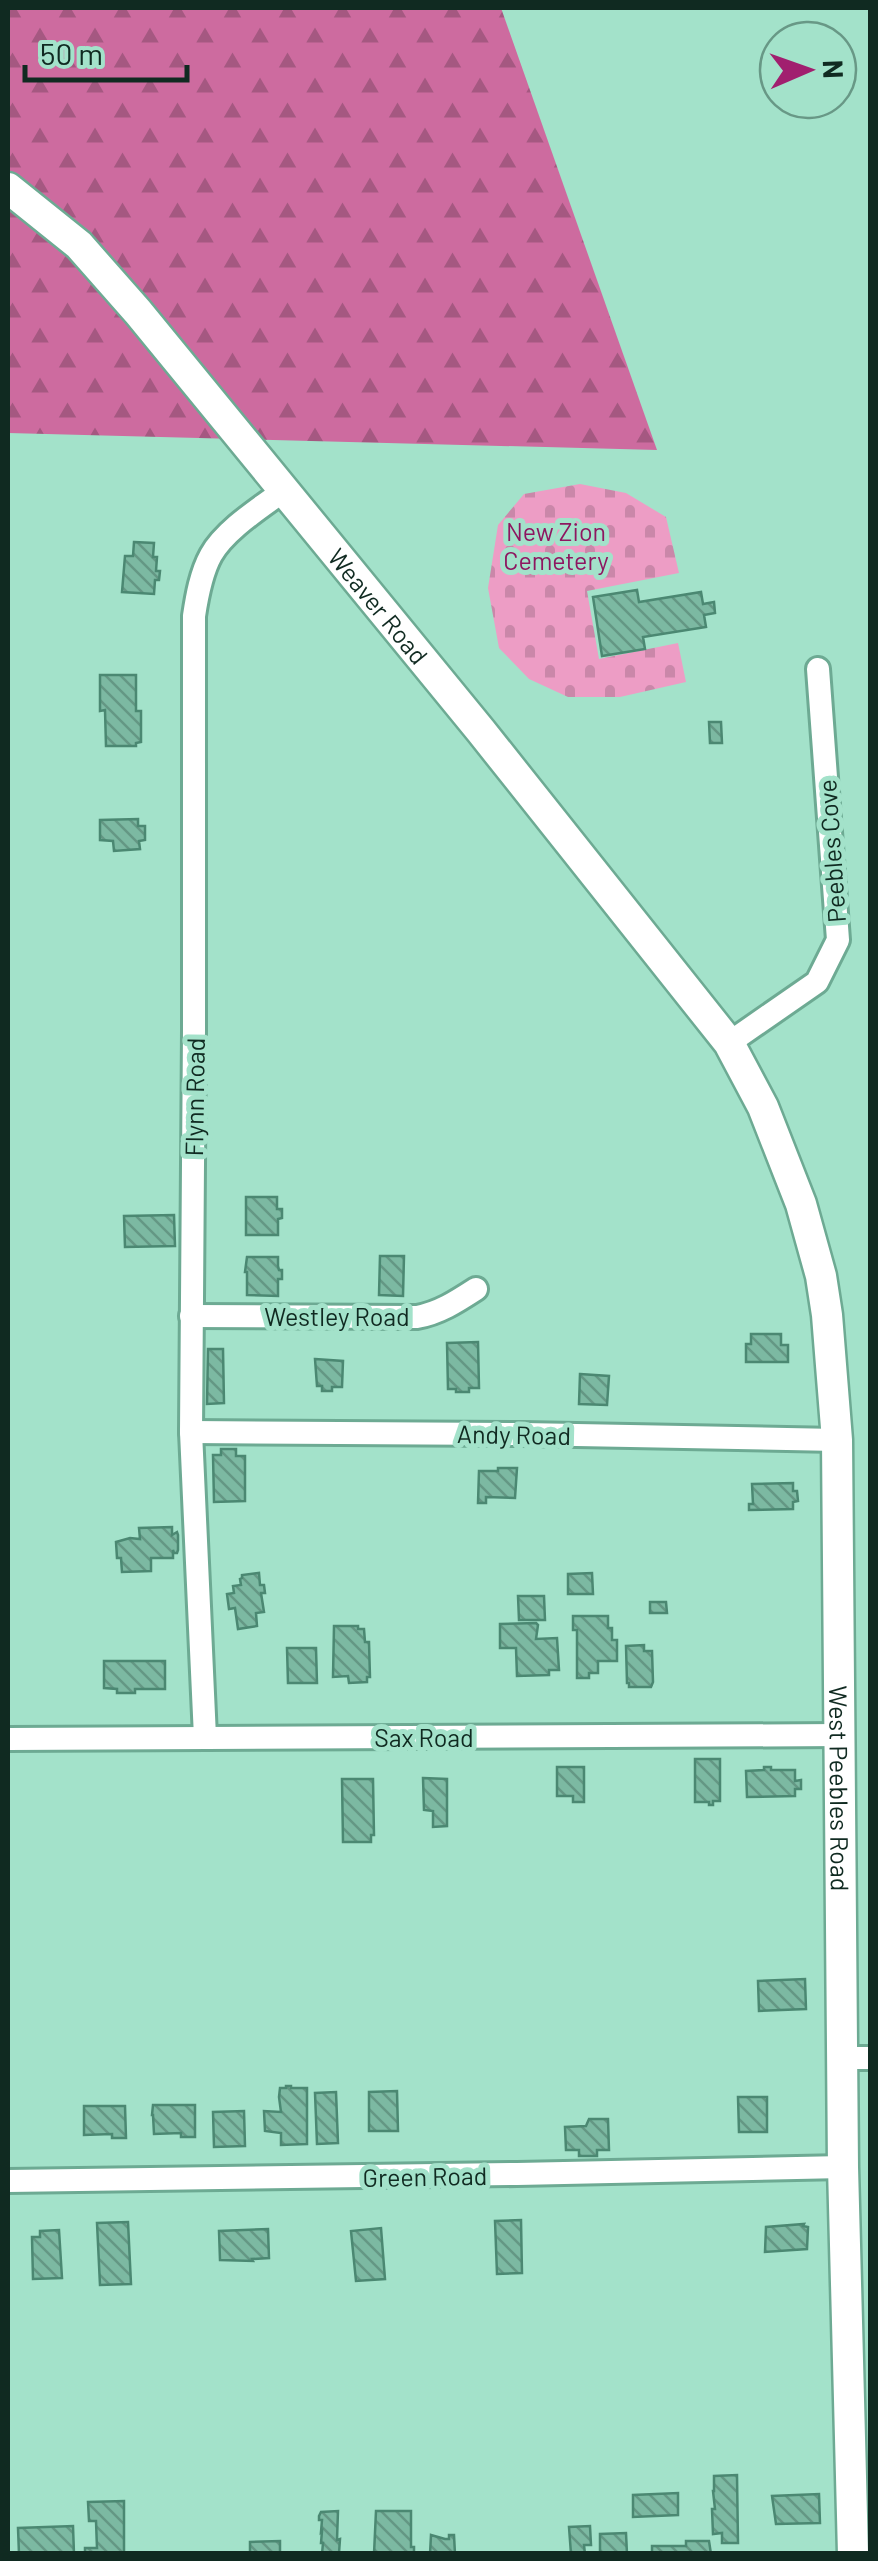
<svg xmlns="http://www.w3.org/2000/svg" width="878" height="2561" font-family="Barlow,sans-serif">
<defs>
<pattern id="forest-firs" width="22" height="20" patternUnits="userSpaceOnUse" patternTransform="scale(2.5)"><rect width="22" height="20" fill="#cd6b9f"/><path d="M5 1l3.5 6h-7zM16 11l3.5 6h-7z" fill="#a55881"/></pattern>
<pattern id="cemetery-stones" width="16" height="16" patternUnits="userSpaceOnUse" patternTransform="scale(2.5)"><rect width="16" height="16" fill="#ed9dc5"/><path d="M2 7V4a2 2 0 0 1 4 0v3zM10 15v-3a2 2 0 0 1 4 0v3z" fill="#ca87a9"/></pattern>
<pattern id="building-back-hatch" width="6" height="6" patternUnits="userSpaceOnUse" patternTransform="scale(2.5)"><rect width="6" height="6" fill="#7cb9a2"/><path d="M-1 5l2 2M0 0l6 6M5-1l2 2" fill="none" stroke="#649784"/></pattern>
</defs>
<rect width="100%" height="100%" fill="#a3e2ca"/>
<polygon fill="url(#forest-firs)" points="8,8 501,8 657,450 8,433"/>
<polygon fill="url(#cemetery-stones)" points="580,484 626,493 666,517 679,573 587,591 599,659 678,643 686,682 620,697 568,697 529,679 499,648 488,588 498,525 524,494"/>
<g fill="url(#building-back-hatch)" stroke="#4b8872" stroke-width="2.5">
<polygon points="134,542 154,543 153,557 157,557 156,571 160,571 159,580 155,580 154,594 122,592 125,556 133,556"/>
<polygon points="637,590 639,602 701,592 703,604 714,602 715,613 704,615 706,627 643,637 645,649 602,656 593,597"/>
<polygon points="100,675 136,675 136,711 141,711 141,742 136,743 136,746 106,746 105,710 100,711"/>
<polygon points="709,722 721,722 722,743 710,743"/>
<polygon points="138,819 138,826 145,826 145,840 139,841 140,849 114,851 113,841 100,840 100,820"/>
<polygon points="246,1197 277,1197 277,1209 282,1209 282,1218 278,1219 278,1235 246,1235"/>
<polygon points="174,1215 175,1246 125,1247 124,1216"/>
<polygon points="380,1256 404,1256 403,1296 379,1295"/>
<polygon points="247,1257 278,1257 278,1266 279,1270 282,1270 282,1279 278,1279 278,1296 247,1295 247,1272 245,1272"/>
<polygon points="751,1334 781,1334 781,1345 788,1345 788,1362 746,1362 746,1344 751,1344"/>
<polygon points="478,1342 479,1388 469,1388 469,1392 456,1392 456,1389 448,1389 447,1343"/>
<polygon points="208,1349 223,1349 224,1403 207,1404"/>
<polygon points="315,1359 343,1361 342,1387 332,1387 332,1391 322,1391 322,1386 317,1386"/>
<polygon points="580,1374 609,1376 607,1405 579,1404"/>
<polygon points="221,1449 236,1449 236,1456 245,1456 245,1501 214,1502 213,1455 221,1455"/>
<polygon points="498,1468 517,1468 515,1498 486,1497 486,1503 478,1503 479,1471 498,1471"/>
<polygon points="793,1483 793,1491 797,1491 798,1501 793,1502 793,1509 749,1510 749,1504 753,1504 752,1484"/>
<polygon points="172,1527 172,1535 177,1532 178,1535 178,1550 177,1553 174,1553 173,1550 173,1558 151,1558 151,1571 122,1572 121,1558 117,1558 116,1542 130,1538 140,1539 139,1528"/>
<polygon points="259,1573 260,1585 264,1585 265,1593 261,1593 264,1612 256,1613 257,1626 238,1629 235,1608 229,1609 227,1594 234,1593 233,1586 241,1585 240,1579 242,1578 242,1575"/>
<polygon points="592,1573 593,1594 568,1594 568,1574"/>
<polygon points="518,1596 544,1596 545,1620 519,1620"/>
<polygon points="650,1602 666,1602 667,1613 650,1613"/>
<polygon points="573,1616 608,1616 608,1628 612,1628 612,1640 617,1640 617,1661 598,1661 598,1673 589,1673 589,1678 577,1678 577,1630 573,1630"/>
<polygon points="536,1623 538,1625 536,1639 557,1638 559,1670 549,1670 549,1675 517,1676 516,1648 500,1648 500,1624"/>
<polygon points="334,1626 358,1626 358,1629 364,1629 365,1642 369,1642 370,1677 367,1677 367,1682 349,1683 348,1676 333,1677"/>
<polygon points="644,1645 644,1651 652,1651 653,1682 651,1687 629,1687 629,1683 627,1683 626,1646"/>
<polygon points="287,1648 316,1648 317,1683 288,1683"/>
<polygon points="104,1661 165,1661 165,1689 135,1689 135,1693 117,1693 117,1689 104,1688"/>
<polygon points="695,1759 720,1759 720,1801 713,1801 713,1805 709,1805 709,1802 695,1802"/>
<polygon points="557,1767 584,1767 584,1802 573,1802 573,1796 557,1796"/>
<polygon points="764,1767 771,1767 771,1770 795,1770 795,1781 801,1780 801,1789 795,1789 795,1796 747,1797 746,1771 764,1770"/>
<polygon points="423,1778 447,1779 447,1826 433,1827 433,1811 424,1810"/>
<polygon points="342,1779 373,1779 374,1835 371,1835 371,1842 343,1842"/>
<polygon points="805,1979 806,2009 759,2011 758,1981"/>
<polygon points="286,2086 291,2086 291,2088 307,2088 307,2144 281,2145 281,2133 265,2131 264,2111 281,2112 279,2097 280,2088 286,2088"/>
<polygon points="397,2091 398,2131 369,2131 369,2092"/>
<polygon points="336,2092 338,2143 317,2144 315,2093"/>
<polygon points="738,2097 767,2097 767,2132 739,2132"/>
<polygon points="153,2105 195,2105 195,2137 181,2137 181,2133 154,2134 153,2115 152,2115"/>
<polygon points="84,2106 125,2106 126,2138 112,2138 112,2134 84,2135"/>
<polygon points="244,2111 245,2146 214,2147 213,2112"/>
<polygon points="589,2119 608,2119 609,2150 597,2150 597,2156 579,2156 579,2150 566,2150 565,2127 586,2126"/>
<polygon points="521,2220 522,2273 497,2274 495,2221"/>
<polygon points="128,2222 131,2284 100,2285 97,2223"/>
<polygon points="804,2224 803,2226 808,2227 807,2249 765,2252 766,2227"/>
<polygon points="381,2228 385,2279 356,2281 351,2231"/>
<polygon points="268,2229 269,2258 252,2259 253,2261 220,2260 219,2231"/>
<polygon points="59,2230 62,2278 33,2279 32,2237 40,2237 40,2231"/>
<polygon points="737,2475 738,2543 722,2543 722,2533 713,2534 712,2509 715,2509 713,2491 714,2491 714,2476"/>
<polygon points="678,2493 678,2515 633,2517 633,2495"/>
<polygon points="819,2494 820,2523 776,2524 772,2496"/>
<polygon points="124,2501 124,2554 85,2554 85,2548 97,2548 96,2521 89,2521 88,2502"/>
<polygon points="338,2511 337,2540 340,2539 339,2553 340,2554 322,2554 323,2543 321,2543 322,2531 321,2532 322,2520 319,2520 319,2516 321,2512"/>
<polygon points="376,2511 411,2511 411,2547 414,2547 414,2554 374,2554"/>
<polygon points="73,2526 74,2554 19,2554 18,2528"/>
<polygon points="590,2526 591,2545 584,2545 585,2554 571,2554 569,2527"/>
<polygon points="626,2533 627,2554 600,2554 600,2534"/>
<polygon points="431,2535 445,2539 449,2539 449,2535 454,2535 455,2554 430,2554"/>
<polygon points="280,2541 280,2554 250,2554 250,2542"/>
<polygon points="686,2541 709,2541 711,2554 652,2554 652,2546 686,2546"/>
</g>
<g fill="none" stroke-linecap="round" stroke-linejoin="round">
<g stroke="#6daa93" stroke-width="28">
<g id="street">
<polyline points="729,1043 817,982 838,940 818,669"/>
<path d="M191 1316 417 1317C439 1313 456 1302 476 1289"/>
<polyline points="191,1432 523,1434 837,1440"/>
<path d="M205 1737 191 1432 194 1031V616C197 596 201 573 211 555 225 530 260 508 283 491"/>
<polyline points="8,1739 841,1735"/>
<polyline points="844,2058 870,2058"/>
<polyline points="8,2181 517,2174 843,2167"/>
</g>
</g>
<g stroke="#6daa93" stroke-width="35">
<g id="secondary">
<path id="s1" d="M8 188 79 245 138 312 481 731 729 1043 763 1107 801 1204 821 1276 827 1315 837 1440 843 2167 853 2554"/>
</g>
</g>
<use href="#street" stroke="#fff" stroke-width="22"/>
<use href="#secondary" stroke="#fff" stroke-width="30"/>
</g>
<g text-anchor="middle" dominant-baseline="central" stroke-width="10" stroke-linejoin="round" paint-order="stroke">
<g font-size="25" fill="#8e1660" stroke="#a3e2ca">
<text x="556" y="531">New Zion<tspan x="556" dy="29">Cemetery</tspan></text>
</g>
<g font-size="25" fill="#102a21" stroke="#a3e2ca">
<text stroke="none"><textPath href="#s1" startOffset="560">Weaver Road</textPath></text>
<text transform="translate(831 851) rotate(-94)">Peebles Cove</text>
<text transform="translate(194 1097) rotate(-89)">Flynn Road</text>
<text x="337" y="1316">Westley Road</text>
<text transform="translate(514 1434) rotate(1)">Andy Road</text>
<text x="424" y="1737">Sax Road</text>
<text stroke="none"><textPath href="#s1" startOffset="1885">West Peebles Road</textPath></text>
<text transform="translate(425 2176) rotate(-1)">Green Road</text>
</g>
</g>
<rect width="878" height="2561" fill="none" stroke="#102a21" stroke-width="20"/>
<g transform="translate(808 70) rotate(88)"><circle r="48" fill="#a3e2ca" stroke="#689886" stroke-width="2.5"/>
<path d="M0-8L18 38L0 25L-18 38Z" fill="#a11f6f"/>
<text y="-15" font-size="28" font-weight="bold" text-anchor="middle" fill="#102a21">N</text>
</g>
<path d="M25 65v15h162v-15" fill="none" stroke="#102a21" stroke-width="5"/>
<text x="40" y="65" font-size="30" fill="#102a21" stroke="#a3e2ca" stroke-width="8" paint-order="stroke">50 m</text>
</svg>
